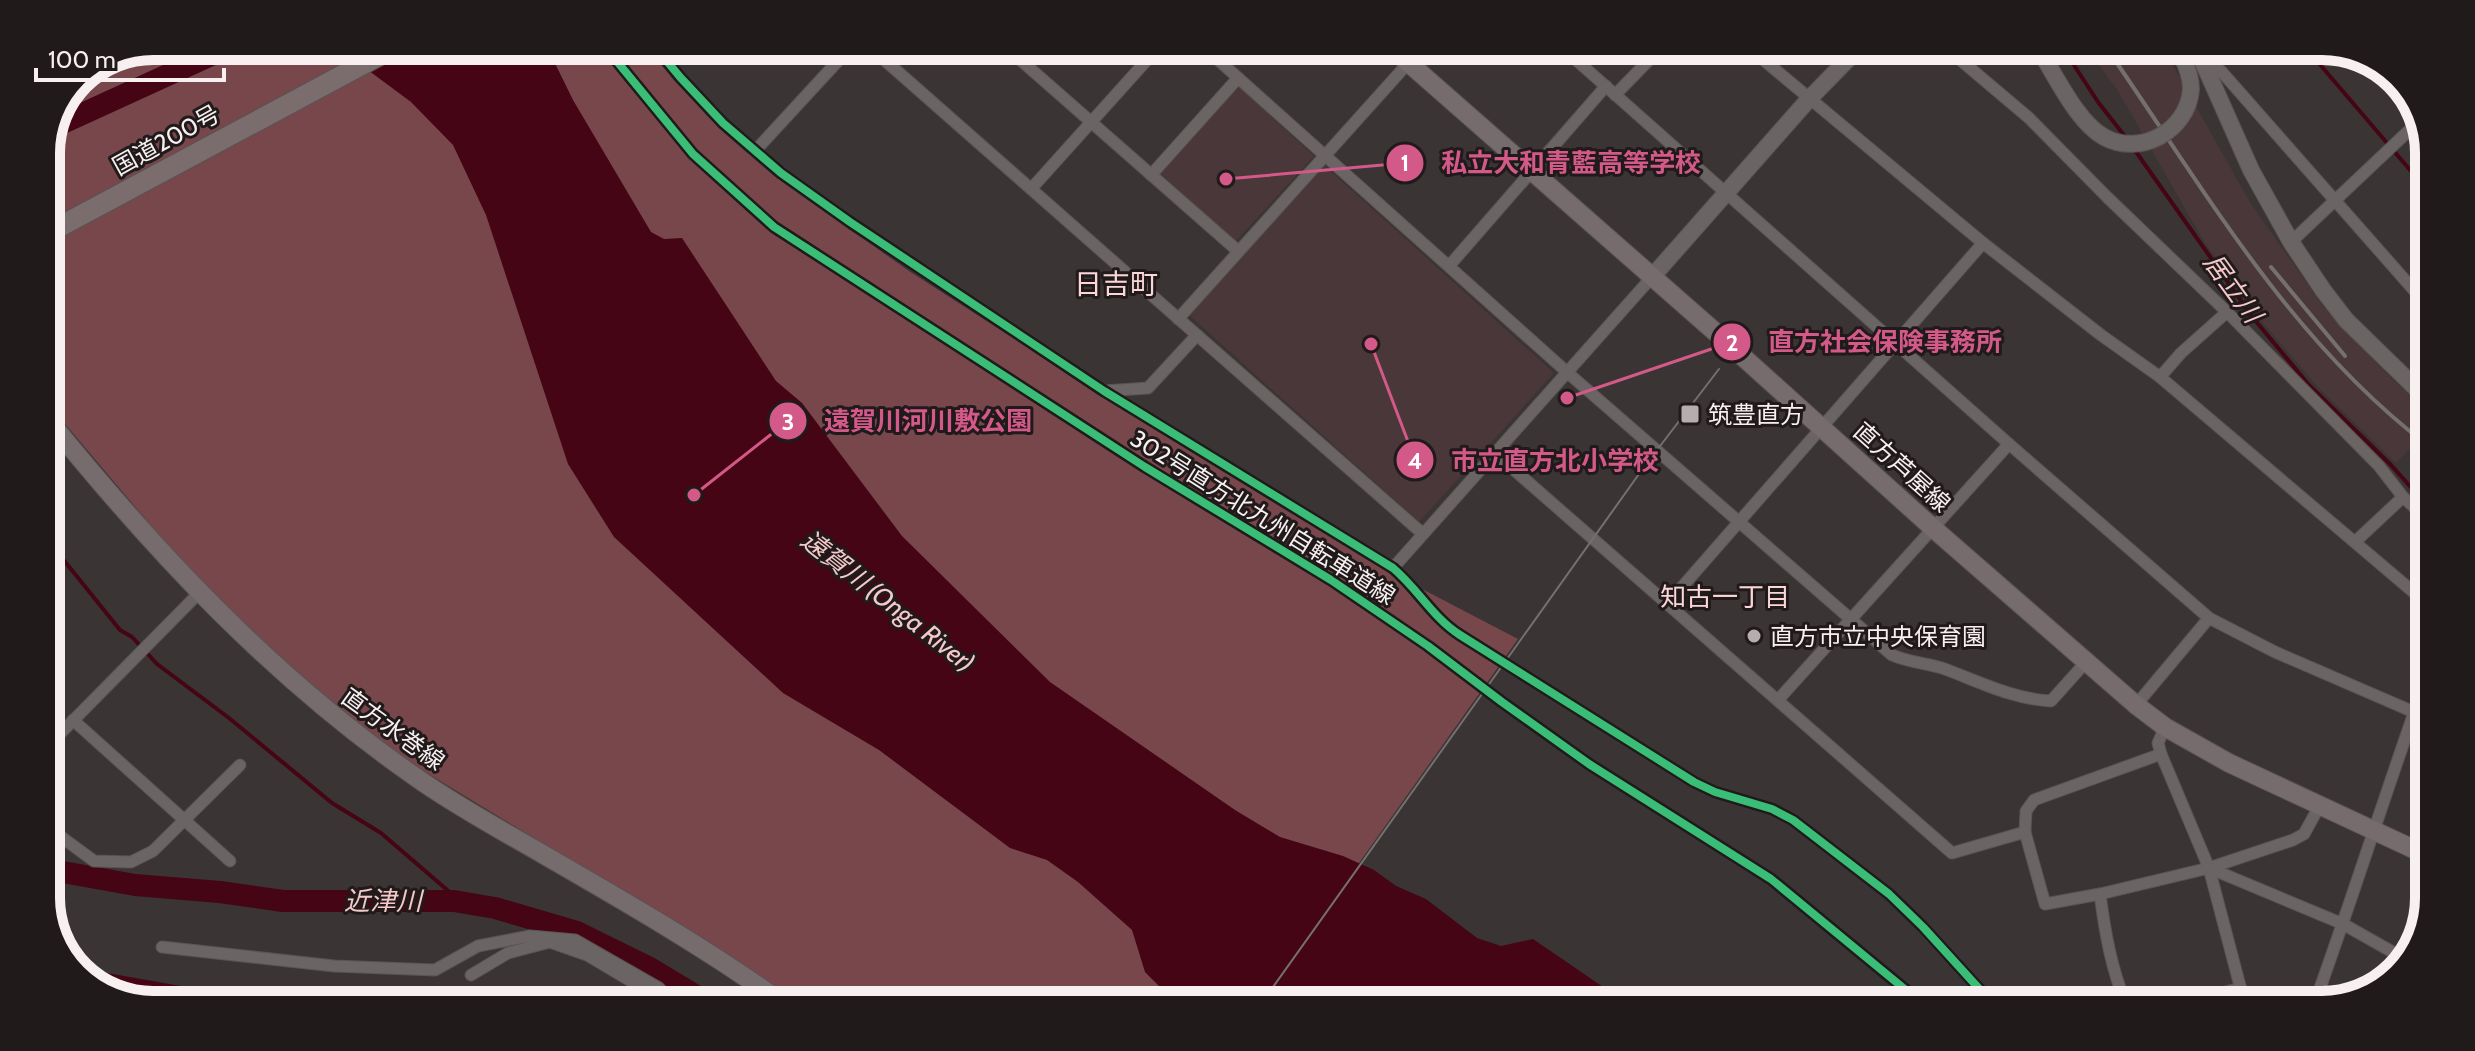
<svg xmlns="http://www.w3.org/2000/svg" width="2475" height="1051" font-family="Cabin,'Noto Sans JP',sans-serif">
<rect width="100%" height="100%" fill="#3a3434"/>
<g fill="#4a3739">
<polygon points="2090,53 2166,53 2251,204 2323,306 2391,378 2426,409 2426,432 2396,463 2318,387 2263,323 2203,240 2118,91"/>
<polygon points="1238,86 1314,156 1235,242 1159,172"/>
<polygon points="1324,165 1554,373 1419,522 1188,314"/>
</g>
<polygon fill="#78474c" points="153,46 648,48 729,137 773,175 909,271 1097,392 1376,565 1518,639 1261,1001 788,999 583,868 422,770 336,709 213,599 66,425 46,396 46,147 78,77"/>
<g fill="#450514">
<polygon points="337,47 547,47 573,100 651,232 664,239 682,238 776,381 802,403 902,536 1050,682 1235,810 1280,837 1343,856 1374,870 1396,886 1426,899 1477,938 1501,946 1533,939 1625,1002 1210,1001 1159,986 1145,972 1132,930 1078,882 1047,860 1010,848 879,750 783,693 614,537 568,464 486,215 453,145 411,102"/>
<polygon points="73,967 249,998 113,997"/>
</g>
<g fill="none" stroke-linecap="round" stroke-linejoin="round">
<g stroke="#450514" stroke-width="4">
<polyline points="2066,53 2098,102 2127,139"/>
<polyline points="2311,54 2428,191"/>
<polyline points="2134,149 2254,319 2309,385 2391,465 2425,503"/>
<polyline points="46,538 120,630 132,637 157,664 229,718 332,803 381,833 453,895 454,901"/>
</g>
<g stroke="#450514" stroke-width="22">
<polyline points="56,126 231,46"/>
<polyline points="46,869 135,885 220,892 283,901 454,901 495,908 577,932 648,967 701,999"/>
</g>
<g stroke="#595353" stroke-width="13">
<g id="street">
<path d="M656 48 680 77 723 123 781 173 850 222 1104 391 1393 568C1418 589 1433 618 1460 635L1694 782 1715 792 1772 809 1793 820 1889 894 1923 927 1993 1004"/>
<polyline points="872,49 1423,534"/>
<polyline points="1008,49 1238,251"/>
<path d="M1207 50 1568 373 1892 655C1908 662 1925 663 1942 668 1978 681 2012 699 2051 701L2086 662"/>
<polyline points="1566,51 2009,444 2209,618 2275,652 2423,716"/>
<polyline points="1754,52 1983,243 2101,335 2160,377 2424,601"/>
<polyline points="1951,52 2029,118 2108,198 2227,312 2379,466 2403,497 2425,517"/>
<polyline points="2204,59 2221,71 2427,305"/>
<polyline points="1615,95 1650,59 1667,51"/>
<polyline points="755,151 849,49"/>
<polyline points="1151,175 1238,78"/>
<polyline points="1031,189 1156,50"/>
<polyline points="2291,242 2419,121"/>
<polyline points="1449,266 1606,86"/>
<polyline points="1178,319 1419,51"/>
<polyline points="2160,377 2181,353 2227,312"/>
<polyline points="1104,391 1148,388 1197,335"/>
<polyline points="1496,454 1952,853 2025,832 2045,904 2100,894 2209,868 2293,840 2304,834 2320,805"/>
<polyline points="2356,541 2403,497"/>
<polyline points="1393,568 1652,277"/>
<polyline points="1668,603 1983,243"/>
<polyline points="1778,700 2009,444"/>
<polyline points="2136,705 2209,618"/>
<polyline points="73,720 230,861"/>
<polyline points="2165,727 2158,743 2161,754 2209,868 2245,1005"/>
<polyline points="46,748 199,593"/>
<polyline points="46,820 60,836 94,861 131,862 153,851 240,765"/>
<polyline points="2025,832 2026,811 2034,800 2161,754"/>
<polyline points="2209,868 2343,924 2405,959"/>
<path d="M2100 894C2105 932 2111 968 2126 1004"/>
<polyline points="162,947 334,966 435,970 478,946 530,936 575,940 659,988 670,999"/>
<polyline points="471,975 508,953 550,942 587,955 661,999"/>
<polyline points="2180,1004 2241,988"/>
<path d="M2314 1005C2349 908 2380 810 2414 713"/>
</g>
</g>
<g stroke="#595353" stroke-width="18">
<g id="secondary">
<polyline points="2199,53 2251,170 2291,242 2323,290 2346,320 2426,398"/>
<polyline points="1652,277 1809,99 1855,52"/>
</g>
</g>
<g stroke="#595353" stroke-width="20">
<g id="primary">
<polyline points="1394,50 1722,338 1934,529 2136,705 2165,727 2229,763 2422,853"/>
<path d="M46 417C156 553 273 678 417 778 458 807 503 831 546 856 624 901 704 947 777 999"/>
</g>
</g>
<g stroke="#595353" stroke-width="22">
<polyline id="highway" points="46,234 395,47"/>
</g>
<use href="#street" stroke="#6a6465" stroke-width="11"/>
<use href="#secondary" stroke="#6a6465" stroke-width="16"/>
<use href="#primary" stroke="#776c6d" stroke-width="18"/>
<use href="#highway" stroke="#7b6c6e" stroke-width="20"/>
<polyline stroke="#757070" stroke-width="2" points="1263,1001 1644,467 1719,369"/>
<g stroke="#757070" stroke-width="4">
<path d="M2110 53C2206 192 2290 340 2426 444"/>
<polyline points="2271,267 2345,356"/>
</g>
<g stroke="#595353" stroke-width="18" stroke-linecap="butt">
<path id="secondary-bridge" d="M2041 53C2057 78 2078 123 2104 137 2140 157 2188 131 2191 89 2191 76 2186 64 2180 53"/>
</g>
<use href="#secondary-bridge" stroke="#6a6465" stroke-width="16"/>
<g stroke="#201a1b" stroke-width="13">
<g id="cycleway">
<polyline points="606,48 693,154 774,227 1145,467 1331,580 1428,646 1502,702 1589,764 1771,879 1907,991 1917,1004"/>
<path d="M656 48 680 77 723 123 781 173 850 222 1104 391 1393 568C1418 589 1433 618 1460 635L1694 782 1715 792 1772 809 1793 820 1889 894 1923 927 1993 1004"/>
</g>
</g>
<use href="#cycleway" stroke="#3abd76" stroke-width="8"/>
</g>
<g fill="#b6aeae" stroke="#201a1b" stroke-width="3">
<rect x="1680" y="404" width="20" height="20" rx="4"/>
<circle cx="1754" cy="636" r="8"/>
</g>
<g text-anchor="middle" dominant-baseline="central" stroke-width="6" stroke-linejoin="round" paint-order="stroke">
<g font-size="24" fill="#f8f0f0" stroke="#201a1b">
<text transform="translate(166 140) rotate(-29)">国道200号</text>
<text transform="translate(1902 467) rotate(42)">直方芦屋線</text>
<text transform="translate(1263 517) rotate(32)">302号直方北九州自転車道線</text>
<text transform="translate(393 729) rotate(36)">直方水巻線</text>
</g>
<g font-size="24" fill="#f8f0f0" stroke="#201a1b" text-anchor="start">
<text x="1708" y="414">筑豊直方</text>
<text x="1770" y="636">直方市立中央保育園</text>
</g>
<g font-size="26" font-style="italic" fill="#f6c8ca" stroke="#201a1b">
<text transform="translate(2233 288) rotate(54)">居立川</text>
<text transform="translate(888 601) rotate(38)">遠賀川 (Onga River)</text>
<text x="383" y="901">近津川</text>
</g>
<g font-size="26" fill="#fad6d8" stroke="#201a1b">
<text x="1725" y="597">知古一丁目</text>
</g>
<g font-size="28" fill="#fad6d8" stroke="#201a1b">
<text x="1116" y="284">日吉町</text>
</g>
</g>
<path d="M0 0H2475V1051H0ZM153 60H2322A93 93 0 0 1 2415 153V898A93 93 0 0 1 2322 991H153A93 93 0 0 1 60 898V153A93 93 0 0 1 153 60Z" fill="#201a1b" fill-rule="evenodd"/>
<path fill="none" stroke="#f8f0f0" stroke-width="10" d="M153 60H2322A93 93 0 0 1 2415 153V898A93 93 0 0 1 2322 991H153A93 93 0 0 1 60 898V153A93 93 0 0 1 153 60Z"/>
<path fill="none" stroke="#d25988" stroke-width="3" d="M1226 179L1405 163M1567 398L1732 342M694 495L788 421M1371 344L1415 460"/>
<g fill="#d25988" stroke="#201a1b" stroke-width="3">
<circle cx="1226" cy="179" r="8"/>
<circle cx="1567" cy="398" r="8"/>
<circle cx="694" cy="495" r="8"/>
<circle cx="1371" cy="344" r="8"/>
<circle cx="1405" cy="163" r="20"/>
<circle cx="1732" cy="342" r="20"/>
<circle cx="788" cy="421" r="20"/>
<circle cx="1415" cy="460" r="20"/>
</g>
<g font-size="24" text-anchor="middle" font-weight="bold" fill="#fff">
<text x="1405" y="171">1</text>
<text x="1732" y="351">2</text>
<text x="788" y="430">3</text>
<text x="1415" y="469">4</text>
</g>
<g font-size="26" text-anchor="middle" font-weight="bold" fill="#d25988" stroke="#201a1b" stroke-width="6" stroke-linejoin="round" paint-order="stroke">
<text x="1571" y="172">私立大和青藍高等学校</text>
<text x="1885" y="351">直方社会保険事務所</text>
<text x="928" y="430">遠賀川河川敷公園</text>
<text x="1555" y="470">市立直方北小学校</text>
</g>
<path d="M36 68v12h188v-12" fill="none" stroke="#f8f0f0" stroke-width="4"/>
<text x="48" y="68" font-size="24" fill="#f8f0f0" stroke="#201a1b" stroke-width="6" paint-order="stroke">100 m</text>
</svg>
